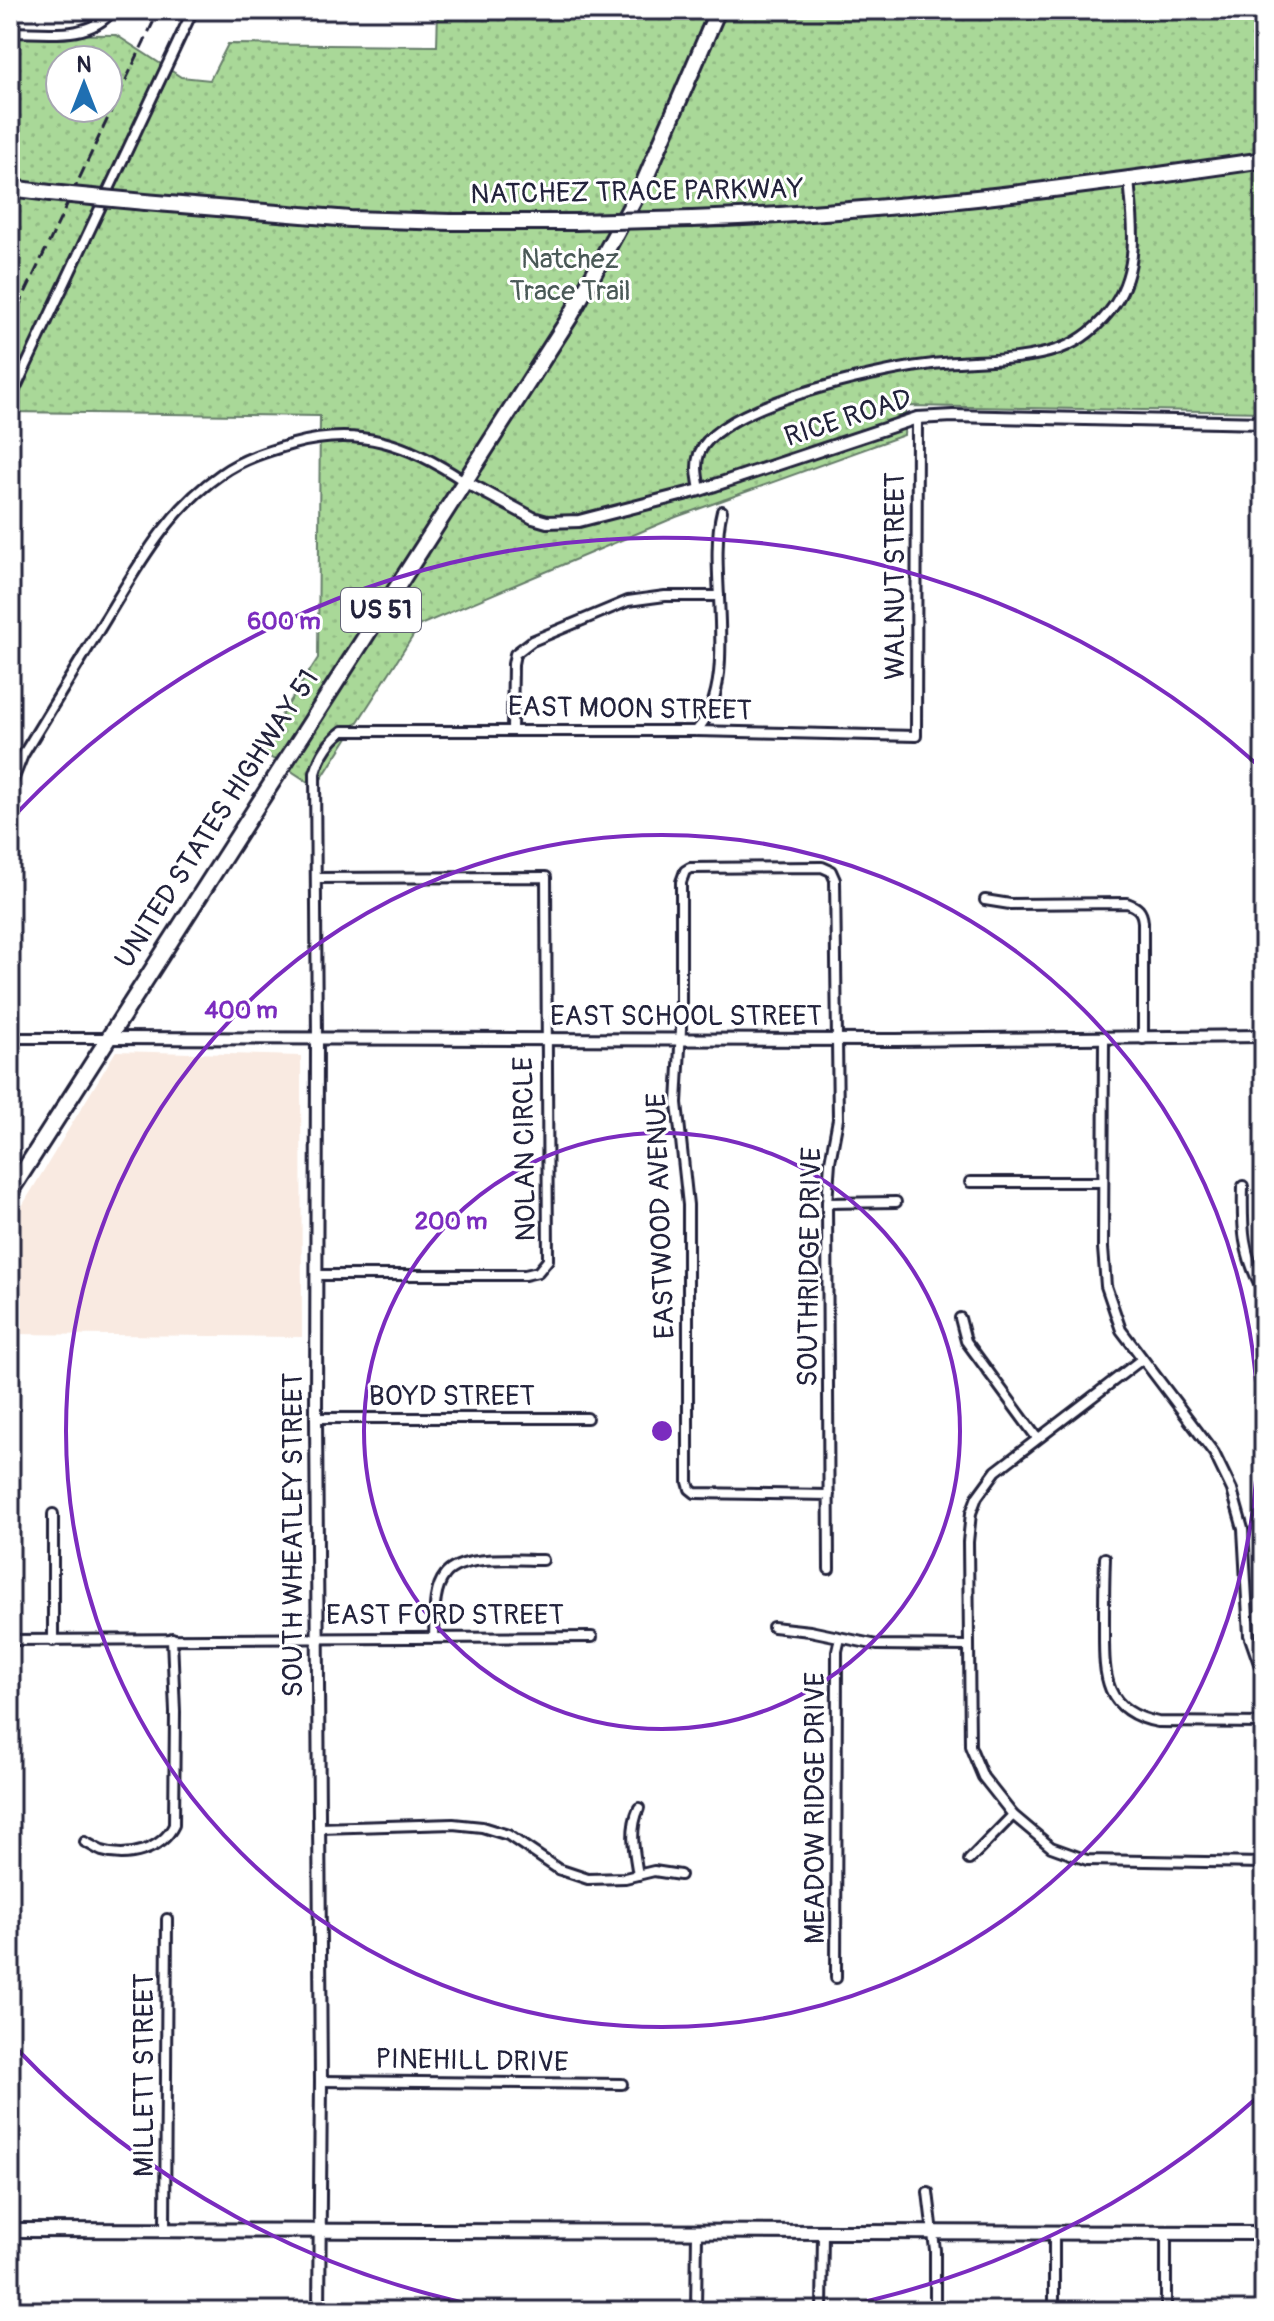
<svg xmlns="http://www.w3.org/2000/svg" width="1274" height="2321" font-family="Pangolin,sans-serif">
<defs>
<pattern id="park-dots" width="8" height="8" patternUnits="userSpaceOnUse" patternTransform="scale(2)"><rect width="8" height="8" fill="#a9d898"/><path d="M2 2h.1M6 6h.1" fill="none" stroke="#91b984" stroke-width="1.8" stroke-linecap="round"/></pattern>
</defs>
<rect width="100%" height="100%" fill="#fff"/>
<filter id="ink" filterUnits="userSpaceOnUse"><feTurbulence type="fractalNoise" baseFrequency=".0125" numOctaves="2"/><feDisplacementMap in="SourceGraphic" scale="16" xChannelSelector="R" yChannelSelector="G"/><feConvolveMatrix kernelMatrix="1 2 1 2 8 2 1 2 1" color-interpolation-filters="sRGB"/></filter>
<g filter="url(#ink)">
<polygon fill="#f9eae1" points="116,1051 301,1056 302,1337 10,1334 10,1226"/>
<path fill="url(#park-dots)" stroke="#667d6a" stroke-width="2" fill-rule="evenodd" d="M438 10H1264V412L906 406 904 435 676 517 420 625 316 787 259 750 318 658 320 416 10 412V34L116 35 181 77 210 80 228 44 437 46ZM60 60H108V108H60Z"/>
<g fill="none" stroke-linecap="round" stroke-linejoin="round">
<g stroke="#22223b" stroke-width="14">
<g id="minor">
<path d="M10 32C46 32 89 41 113 10"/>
<polyline points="10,400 193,10"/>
<path d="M700 490C698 478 695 466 699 454 718 405 876 371 926 365 969 359 1017 363 1059 349 1082 341 1101 324 1115 304 1140 266 1133 222 1129 180"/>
<polyline points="512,730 513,664 515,654 532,641 628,601 665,596 719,596"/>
<path d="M696 731C742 683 706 573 722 511"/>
<path d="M10 788 23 755C50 710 78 665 105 620 138 566 167 511 221 474 242 459 268 451 293 444 359 426 409 444 464 481"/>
<path d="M985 900 1010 904 1127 903C1138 907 1142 911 1143 922V1039"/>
<polyline points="10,1038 108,1038"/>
<path d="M317 1039 315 773C320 756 329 741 343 731H696L916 736 917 418"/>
<polyline points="1104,1040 1103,1248 1106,1286 1121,1330 1214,1453 1232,1490 1243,1529 1249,1635 1264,1678"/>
<polyline points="970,1182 1103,1182"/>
<path d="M1243 1186C1242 1227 1242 1255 1264 1292"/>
<polyline points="827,1203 896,1202"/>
<polyline points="316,1275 525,1275 538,1272 548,1260 546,877 316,878"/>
<polyline points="960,1318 966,1341 1037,1438"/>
<polyline points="1142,1359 996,1471 977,1497 971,1513 968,1542 970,1746 983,1777 1013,1815 1051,1847 1087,1860 1264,1863"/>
<polyline points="316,1418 587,1418"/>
<path d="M1105 1558C1104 1581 1104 1604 1104 1627 1104 1674 1102 1711 1158 1722L1264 1723"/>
<polyline points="829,1569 827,1203 830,1162 838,1119 835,880 831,871 822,867 690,868 685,871 681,882 681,1029 677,1103 688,1205 688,1482 690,1489 695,1493 829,1495"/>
<polyline points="773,1627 810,1631 877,1645 967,1646"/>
<path d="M434 1638C435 1619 432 1591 445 1575 461 1554 518 1560 543 1560"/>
<polyline points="10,1640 592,1637"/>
<polyline points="53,1641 53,1514"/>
<polyline points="320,1828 453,1824 482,1827 508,1835 558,1869 588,1879 625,1878 654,1871 680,1875"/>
<path d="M85 1842C91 1845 97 1849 102 1851 128 1859 162 1850 174 1825L175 1712 172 1638"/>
<polyline points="969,1860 1013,1815"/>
<path d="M638 1875C634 1851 629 1830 639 1808"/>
<polyline points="836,1978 837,1651 840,1638"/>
<polyline points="321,2081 622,2084"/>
<polyline points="928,2192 935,2250 935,2311"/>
<polyline points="165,2230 167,1919"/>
<polyline points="1054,2233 1054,2311"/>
<polyline points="1166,2233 1166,2311"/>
<polyline points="696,2311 697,2232"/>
<polyline points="822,2311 823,2233"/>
</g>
</g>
<g stroke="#22223b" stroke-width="16">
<g id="tertiary">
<polyline points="464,481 533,518 547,522 579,521 700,490 917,418 953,416 1264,423"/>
<polyline points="108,1038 896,1040 1264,1036"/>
<polyline points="317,1039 316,1418 321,2081 319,2311"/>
</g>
</g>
<g stroke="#22223b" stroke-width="18">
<polyline id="secondary" points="10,2230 1264,2233"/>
</g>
<g stroke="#22223b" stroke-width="20">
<g id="primary">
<polyline points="10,188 50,193"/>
<polyline points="145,202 350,219 451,222 575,222"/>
<path d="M692 219C884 213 1074 188 1264 160"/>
<polyline points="10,1192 570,317 644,182 718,10"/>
</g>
</g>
<use href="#minor" stroke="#fff" stroke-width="8"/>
<use href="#tertiary" stroke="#fff" stroke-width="10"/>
<use href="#secondary" stroke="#fff" stroke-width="12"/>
<use href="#primary" stroke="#fff" stroke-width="14"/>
<polyline stroke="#22223b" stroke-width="3" stroke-dasharray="12 6" stroke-linecap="butt" points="10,325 159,10"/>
<g stroke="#22223b" stroke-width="20" stroke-linecap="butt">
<g id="primary-bridge">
<polyline points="50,193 145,202"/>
<polyline points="575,222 692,219"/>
</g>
</g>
<use href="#primary-bridge" stroke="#fff" stroke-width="14"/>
</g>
</g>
<g fill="none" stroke="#7b2cbf" stroke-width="4">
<circle cx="662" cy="1431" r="298"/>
<circle cx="662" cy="1431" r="596"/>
<path d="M1260 2095A894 894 0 0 1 825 2310M499 2310A894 894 0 0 1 14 2046M14 816A894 894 0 0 1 1260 767"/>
</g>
<g text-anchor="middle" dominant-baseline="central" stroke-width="6" stroke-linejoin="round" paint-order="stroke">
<rect fill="#fff" stroke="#646476" stroke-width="2" x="341" y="588" width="80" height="44" rx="6"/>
<g font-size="26" font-weight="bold" fill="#22223b">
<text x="381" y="610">US 51</text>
</g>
<g font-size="28" fill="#22223b" stroke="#fff">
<text transform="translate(637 192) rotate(-1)">NATCHEZ TRACE PARKWAY</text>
<text transform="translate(848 418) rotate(-18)">RICE ROAD</text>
<text transform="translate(895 576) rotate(-90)">WALNUT STREET</text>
<text transform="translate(630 709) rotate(1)">EAST MOON STREET</text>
<text transform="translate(217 819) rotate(-57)">UNITED STATES HIGHWAY 51</text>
<text x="686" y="1016">EAST SCHOOL STREET</text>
<text transform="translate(525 1149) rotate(-91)">NOLAN CIRCLE</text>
<text transform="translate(661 1216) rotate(-92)">EASTWOOD AVENUE</text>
<text transform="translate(810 1267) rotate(-89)">SOUTHRIDGE DRIVE</text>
<text x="452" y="1396">BOYD STREET</text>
<text transform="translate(293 1535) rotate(-90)">SOUTH WHEATLEY STREET</text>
<text x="445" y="1615">EAST FORD STREET</text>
<text transform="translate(815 1808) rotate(-90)">MEADOW RIDGE DRIVE</text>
<text transform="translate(472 2061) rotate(1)">PINEHILL DRIVE</text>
<text transform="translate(144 2075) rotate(-90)">MILLETT STREET</text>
</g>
<g font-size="28" fill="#4a5957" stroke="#fff">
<text x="570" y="259">Natchez<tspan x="570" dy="32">Trace Trail</tspan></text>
</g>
</g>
<circle cx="662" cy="1431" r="12" fill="#7b2cbf" stroke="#fff" stroke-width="4"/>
<g font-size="24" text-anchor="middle" font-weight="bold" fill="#7b2cbf" stroke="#fff" stroke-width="6" stroke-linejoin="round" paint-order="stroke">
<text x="284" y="629">600 m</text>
<text x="241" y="1018">400 m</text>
<text x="451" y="1229">200 m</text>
</g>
<rect width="1274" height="2321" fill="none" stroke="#fff" stroke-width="40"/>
<rect x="20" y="20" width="1234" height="2281" fill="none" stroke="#22223b" stroke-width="3" filter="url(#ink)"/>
<g transform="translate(84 84)"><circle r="38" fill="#ffffff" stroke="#a7a7b1" stroke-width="2"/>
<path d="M0-6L14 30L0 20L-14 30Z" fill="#1f6fb2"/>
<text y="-12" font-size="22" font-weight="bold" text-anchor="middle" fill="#22223b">N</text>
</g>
</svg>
